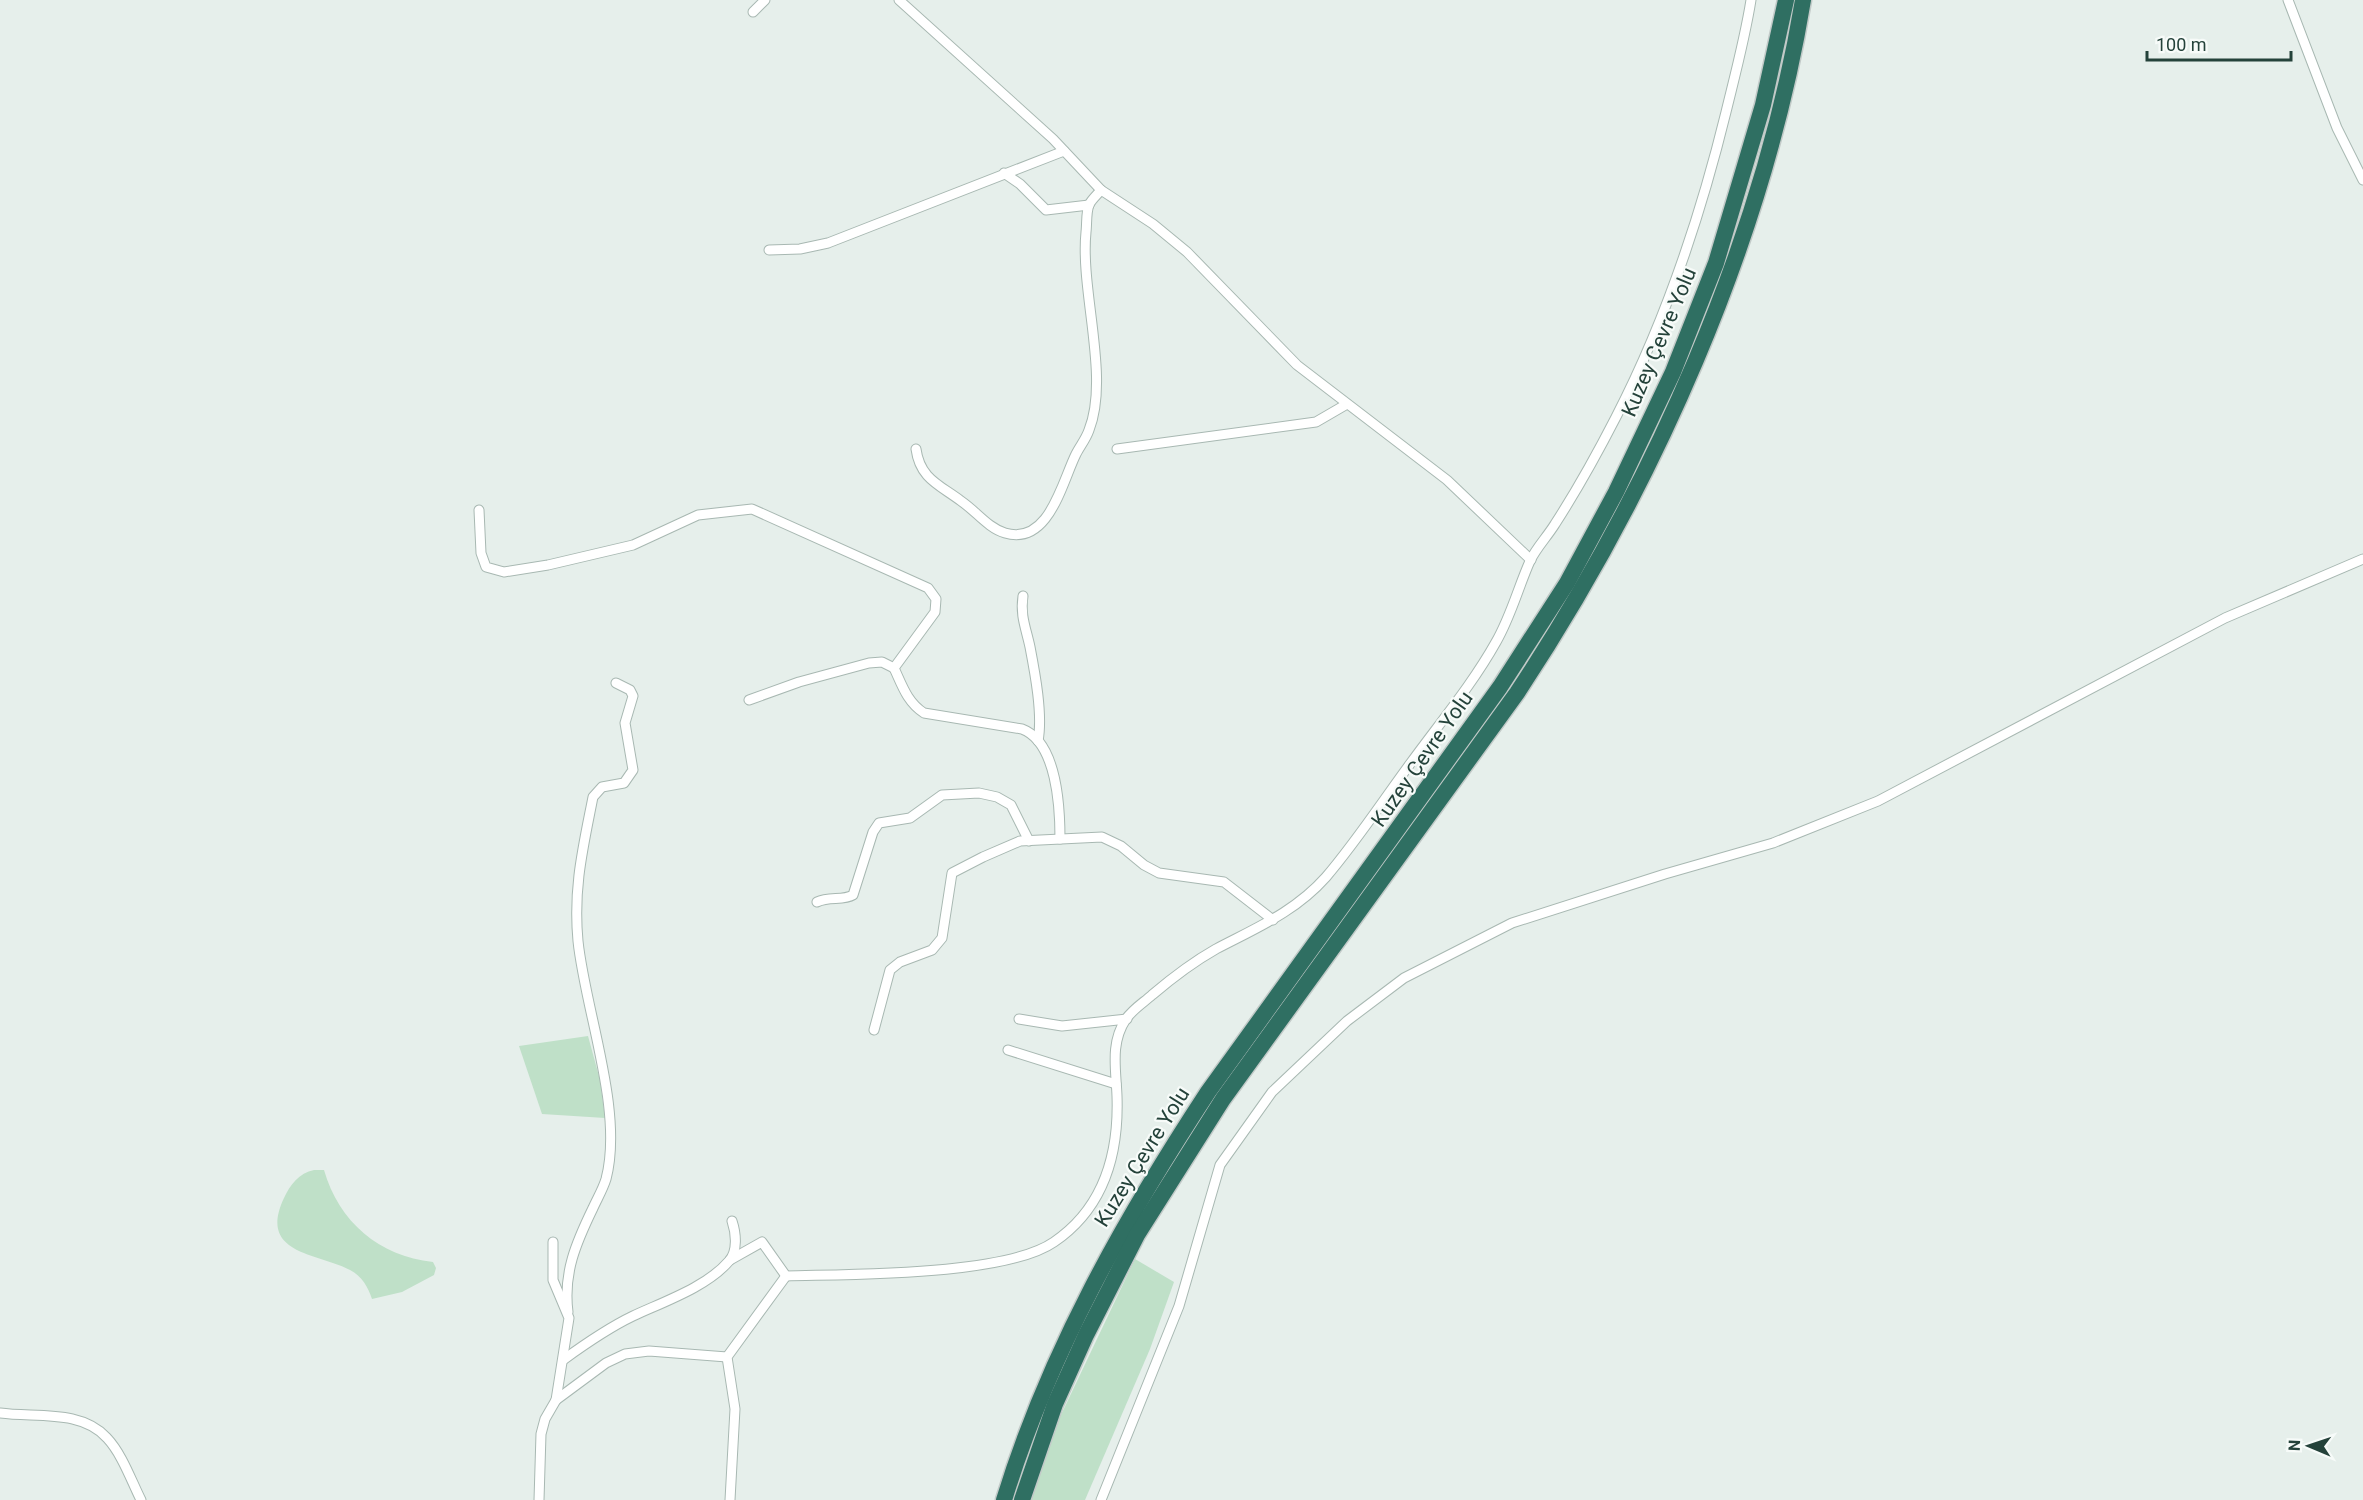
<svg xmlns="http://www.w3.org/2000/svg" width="2363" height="1500" font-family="Roboto,sans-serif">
<rect width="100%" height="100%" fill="#e6efeb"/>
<g fill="#bfe0c8">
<polygon points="588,1036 600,1080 605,1118 542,1114 519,1046"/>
<path d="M314 1170H324C339 1222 379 1256 433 1262L436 1268 434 1275 402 1292 372 1299C368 1287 362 1276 350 1270 319 1253 257 1255 284 1198 290 1185 299 1173 314 1170Z"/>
<polygon points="1135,1259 1174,1282 1150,1349 1085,1500 1030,1500 1059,1419"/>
</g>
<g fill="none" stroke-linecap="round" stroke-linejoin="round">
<g stroke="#a8b8b2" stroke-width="11">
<g id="street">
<polyline points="899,0 1053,139 1101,190 1153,224 1187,252 1297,365 1447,480 1531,560"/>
<polyline points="2288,0 2337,128 2363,180"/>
<polyline points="753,12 765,0"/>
<polyline points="1004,173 1020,184 1046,210 1089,205"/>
<polyline points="769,250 800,249 828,243 1064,151"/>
<path d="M916 449C920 479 940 485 961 501 976 511 988 528 1005 533 1049 546 1062 482 1076 454 1080 446 1086 439 1089 430 1110 377 1080 291 1086 232 1087 224 1086 212 1089 205 1091 200 1097 195 1101 190"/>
<polyline points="1117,449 1316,422 1347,404"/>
<path d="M479 510 481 553 486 567 504 572 548 565 633 545 698 515 752 509 928 588 936 599 935 612 894 668C902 685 907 702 924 713L1022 729C1057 742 1060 808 1060 839"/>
<path d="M1023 596C1020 616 1026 628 1030 647 1035 673 1043 715 1038 741"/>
<polyline points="749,700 799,682 869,663 882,662 894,668"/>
<path d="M817 902C829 896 843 901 853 895L873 832 879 823 910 818 942 795 979 793 997 797 1011 805 1029 841"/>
<polyline points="1019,1019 1062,1026 1127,1019"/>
<polyline points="874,1030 890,970 900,962 932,950 942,938 952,873 983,857 1020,841 1102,837 1121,846 1144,865 1159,873 1224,882 1273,920"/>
<polyline points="1008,1050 1116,1084"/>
<polyline points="553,1242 553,1280 569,1318 556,1400"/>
<polyline points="730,1260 762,1242 786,1276"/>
<path d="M786 1276C849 1274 1005 1276 1054 1242 1104 1208 1119 1154 1117 1096 1116 1069 1110 1043 1126 1019 1133 1009 1143 1003 1152 995 1172 978 1193 962 1216 949 1256 928 1295 912 1326 877 1356 842 1382 802 1410 764 1439 724 1472 685 1496 642 1511 616 1518 588 1530 561 1536 548 1547 537 1555 524 1577 490 1597 454 1616 417 1666 320 1700 218 1726 112 1735 75 1745 38 1751 0"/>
<path d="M568 1312C563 1273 576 1243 593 1208 597 1199 603 1189 606 1179 624 1111 585 1010 578 941 573 888 583 848 593 797L602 787 624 783 633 770 625 723 633 696 630 690 616 683"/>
<path d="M563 1360C585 1344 608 1328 633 1316 663 1302 707 1287 729 1261 738 1251 736 1233 732 1221"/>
<path d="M0 1413C35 1418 81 1409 107 1438 122 1454 131 1480 141 1500"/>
<polyline points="539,1500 541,1434 545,1419 556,1400 606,1363 625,1354 649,1351 727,1357"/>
<polyline points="730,1500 735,1409 727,1357 786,1276"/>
<polyline points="1101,1500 1179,1306 1220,1165 1272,1092 1347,1021 1404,978 1512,923 1665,874 1773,843 1878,801 2225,618 2363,559"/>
</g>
</g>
<g stroke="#c2cac8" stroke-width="19">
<g id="highway">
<path d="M1004 1500C1049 1353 1124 1220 1208 1092L1500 687 1567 583 1616 492 1673 372 1716 263 1763 105 1786 0"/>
<path d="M1022 1500 1055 1404 1086 1335 1137 1235 1223 1099 1517 693C1652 489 1763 242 1803 0"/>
</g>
</g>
<use href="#street" stroke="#fff" stroke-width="9"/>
<use href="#highway" stroke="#2f6f62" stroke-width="16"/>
</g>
<g text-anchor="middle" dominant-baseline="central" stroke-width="4.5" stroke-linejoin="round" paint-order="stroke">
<g font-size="21" fill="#24423a" stroke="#f7fbf9">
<text transform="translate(1659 342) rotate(-67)">Kuzey Çevre Yolu</text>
<text transform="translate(1422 759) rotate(-55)">Kuzey Çevre Yolu</text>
<text transform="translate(1142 1157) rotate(-58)">Kuzey Çevre Yolu</text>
</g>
</g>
<g transform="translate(2309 1446) rotate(272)" stroke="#f7fbf9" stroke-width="4.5" paint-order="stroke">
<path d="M0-4.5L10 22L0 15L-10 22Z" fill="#24423a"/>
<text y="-9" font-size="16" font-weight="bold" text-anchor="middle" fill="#24423a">N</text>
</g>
<path d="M2147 51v9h144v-9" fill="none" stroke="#24423a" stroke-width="3"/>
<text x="2156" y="51" font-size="18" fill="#24423a" stroke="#f7fbf9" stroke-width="4.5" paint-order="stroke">100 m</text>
</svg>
